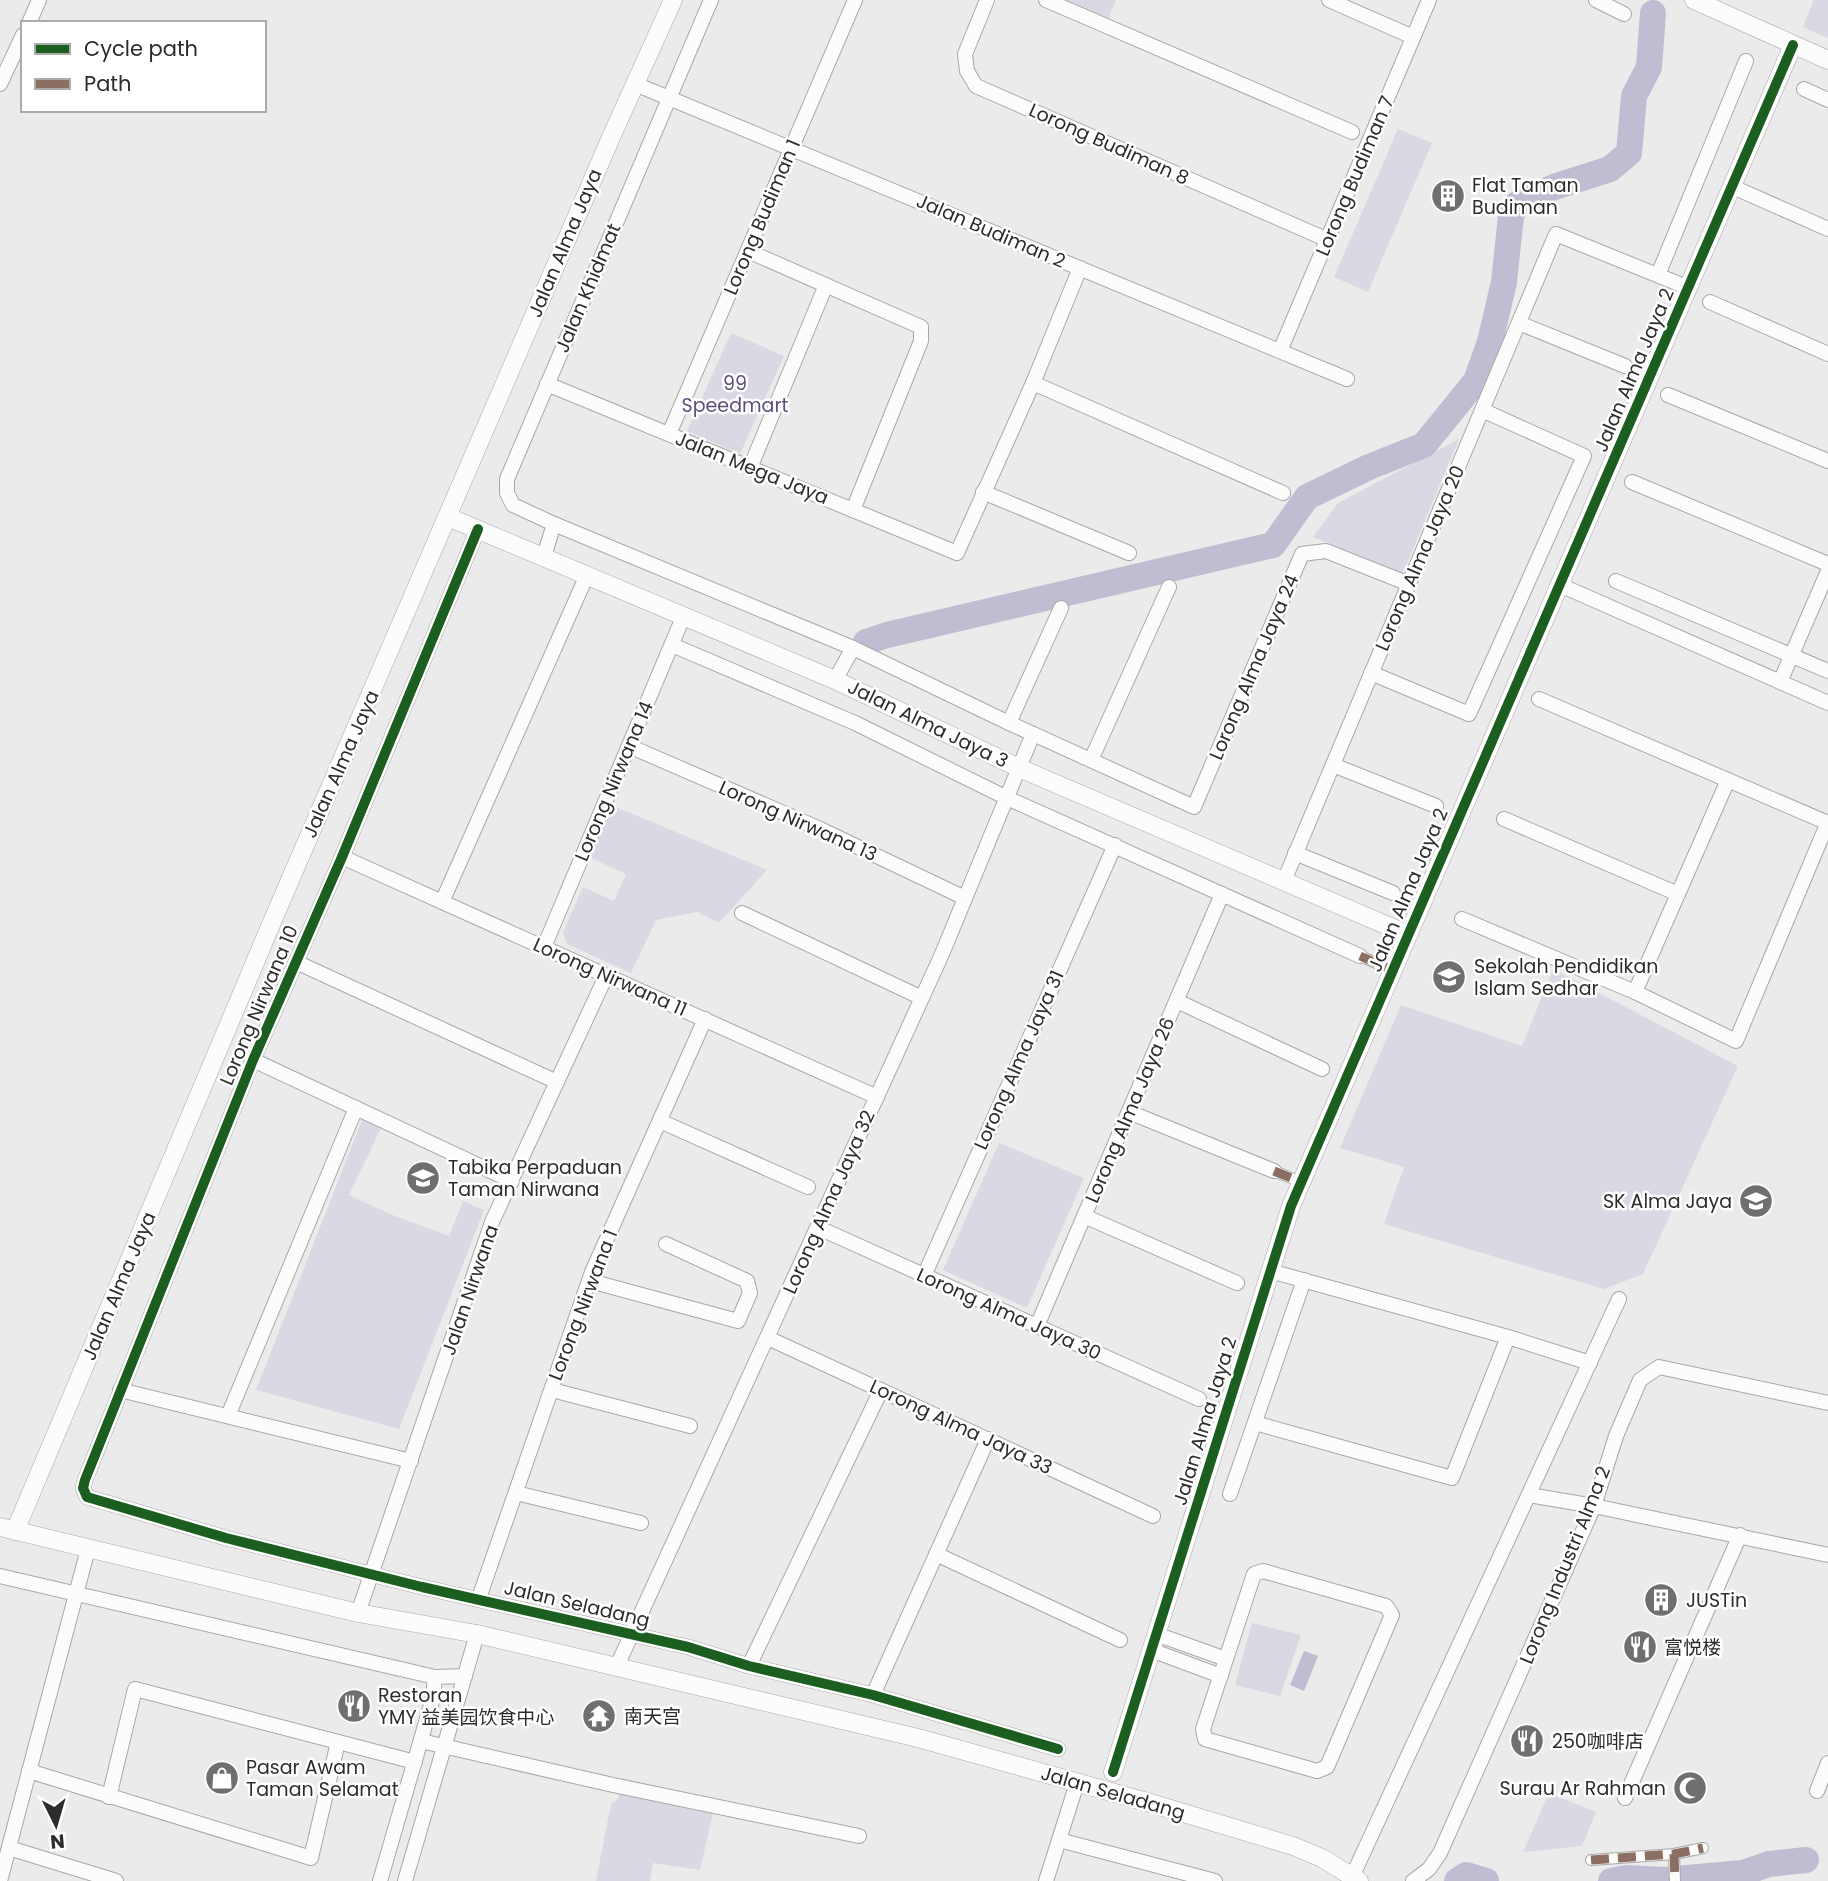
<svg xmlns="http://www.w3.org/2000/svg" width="1828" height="1881" font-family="Poppins,'Noto Sans SC',sans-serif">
<rect width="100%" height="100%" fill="#eaebea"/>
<g fill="#dbd8e3">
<polygon points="1066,0 1116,0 1108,18"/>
<polygon points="1814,0 1828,0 1828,38 1803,27"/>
<polygon points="1398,129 1432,143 1368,292 1334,277"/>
<polygon points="731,333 784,356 740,454 687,431"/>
<polygon points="1459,439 1403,573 1313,537 1338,503"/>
<polygon points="611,805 767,870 719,923 697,912 656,920 631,973 567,944 563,932 583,887 614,901 626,874 591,858"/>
<polygon points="1553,969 1738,1066 1643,1274 1604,1289 1384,1224 1404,1167 1340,1148 1401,1005 1522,1046"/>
<polygon points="363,1118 381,1128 349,1195 390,1214 449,1236 463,1201 484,1210 399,1429 256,1390"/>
<polygon points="999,1143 1084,1178 1027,1308 943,1270"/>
<polygon points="1252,1623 1301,1635 1280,1696 1235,1685"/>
<polygon points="620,1790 713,1813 700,1870 653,1863 650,1881 596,1881 611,1804 618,1799"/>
<polygon points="1549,1793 1596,1812 1582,1846 1523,1852"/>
</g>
<polygon fill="#c2bcd2" points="1304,1651 1318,1656 1304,1691 1290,1685"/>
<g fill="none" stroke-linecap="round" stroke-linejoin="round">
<g stroke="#c2bcd2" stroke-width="26">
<polyline points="866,642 887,635 1273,545 1307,497 1369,467 1424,445 1476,381 1490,342 1504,282 1511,216 1517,204 1554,187 1610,169 1629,153 1634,96 1649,67 1653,13"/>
<polyline points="1457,1881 1466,1875 1486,1881"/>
<polyline points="1611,1881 1627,1878 1664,1880 1743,1873 1769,1864 1806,1860"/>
</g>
<g stroke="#a7a8a7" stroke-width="12">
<g id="pedestrian">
<polyline points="1360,956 1392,970"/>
<polyline points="1274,1171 1301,1182"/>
<polyline points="1674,1854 1675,1881"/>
<polyline points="1591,1860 1674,1854 1703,1848"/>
</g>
</g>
<g stroke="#a7a8a7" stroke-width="16">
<g id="minor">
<polyline points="711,0 507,479 507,493 513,505 554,524 853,648 1009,723 1194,807 1302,554 1326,551 1409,584"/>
<polyline points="987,0 965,54 967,71 976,86 1328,240"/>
<polyline points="1046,0 1352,132"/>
<polyline points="1329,0 1413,37"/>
<polyline points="1596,0 1624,14"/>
<polyline points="29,23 39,0"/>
<polyline points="0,84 23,35"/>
<polyline points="635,84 1347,379"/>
<polyline points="1804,89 1828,100"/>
<polyline points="1733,187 1828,229"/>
<polyline points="748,251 921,327 921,341 853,510"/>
<polyline points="1658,275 1746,61"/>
<polyline points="1710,302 1828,354"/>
<polyline points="1519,323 1625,366"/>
<polyline points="1280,351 1429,0"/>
<polyline points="1033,383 1283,493"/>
<polyline points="547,384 957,553 1033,383 1080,268"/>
<polyline points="1668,395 1828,461"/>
<polyline points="669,434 855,0"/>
<polyline points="750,468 826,285"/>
<polyline points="1632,482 1828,564"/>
<polyline points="983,492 1129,553"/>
<polyline points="478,529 342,857 253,1060 85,1480 83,1488 87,1497 226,1538 422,1587 688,1647 749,1666 873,1695 1058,1749"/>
<polyline points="544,556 554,524"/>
<polyline points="1616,581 1828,671"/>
<polyline points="1560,585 1828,703"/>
<polyline points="672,645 855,723 1007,798 1360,956"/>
<polyline points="1371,673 1469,714 1584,456 1482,410"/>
<polyline points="835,680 853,648"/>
<polyline points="1780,682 1828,571"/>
<polyline points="1539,699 1828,823"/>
<polyline points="1009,723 1061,608"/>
<polyline points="629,746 818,828 965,898"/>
<polyline points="1091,760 1169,587"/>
<polyline points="1333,765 1436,806"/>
<polyline points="1504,819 1678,894"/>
<polyline points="1295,853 1393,893"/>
<polyline points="342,857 877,1097"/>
<polyline points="1284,881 1556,234 1689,288"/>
<polyline points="442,902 587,575"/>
<polyline points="742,913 922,998"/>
<polyline points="1462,919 1635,992 1736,1041 1828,822"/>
<polyline points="544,947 684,615"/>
<polyline points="296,962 557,1082"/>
<polyline points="1635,992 1728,780"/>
<polyline points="1177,1001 1322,1069"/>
<polyline points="253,1060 512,1181"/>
<polyline points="1129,1112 1274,1171"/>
<polyline points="660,1121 808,1187"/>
<polyline points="1084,1216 1237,1283"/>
<polyline points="819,1228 1199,1399"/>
<polyline points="1270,1271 1508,1337 1590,1363"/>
<polyline points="924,1276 1115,845"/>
<polyline points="590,1281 738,1321 750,1293 747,1281 666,1244"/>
<polyline points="1037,1326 1222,894"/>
<polyline points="768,1338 1153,1516"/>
<polyline points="120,1390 411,1461"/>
<polyline points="552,1390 690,1426"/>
<polyline points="228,1416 356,1108"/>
<polyline points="1255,1423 1452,1478 1508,1337"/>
<polyline points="516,1493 641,1523"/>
<polyline points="1230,1494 1304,1280"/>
<polyline points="1529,1495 1594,1506 1828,1555"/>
<polyline points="936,1554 1120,1640"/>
<polygon points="1263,1571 1386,1606 1392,1615 1327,1767 1317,1771 1205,1739 1203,1729 1254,1574"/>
<polyline points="0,1576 435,1677 465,1676"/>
<polyline points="479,1598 592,1272 705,1019"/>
<polyline points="358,1613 492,1222 606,976"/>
<polyline points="1156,1634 1226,1659"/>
<polyline points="1151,1650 1221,1676"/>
<polyline points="617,1666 942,954 1033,734"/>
<polyline points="749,1666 881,1390"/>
<polyline points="873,1695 988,1439"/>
<polyline points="421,1741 613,1785 859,1836"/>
<polyline points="29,1771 311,1858 338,1742"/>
<polyline points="1817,1791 1828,1763"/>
<polyline points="109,1797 135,1689 415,1762"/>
<polyline points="1625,1798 1740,1535"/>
<polyline points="1059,1840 1215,1881"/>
<polyline points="9,1848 116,1881"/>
<polyline points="1352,1877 1619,1299"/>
<polyline points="0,1881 88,1549"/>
<polyline points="380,1881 433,1698 435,1677"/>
<polyline points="405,1881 477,1634"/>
<polyline points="1046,1881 1077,1783"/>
<polyline points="1413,1881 1429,1869 1440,1853 1594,1506 1616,1436 1640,1380 1659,1367 1828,1403"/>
</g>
</g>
<g stroke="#a7a8a7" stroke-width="19">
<g id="tertiary">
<polyline points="1694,0 1828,60"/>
<polyline points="448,517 835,680 1019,768 1407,934"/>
<polyline points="0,1527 358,1613 477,1634 918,1738 1147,1802 1293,1846 1322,1858 1359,1881"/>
<polyline points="15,1531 275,915 612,135 673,0"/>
<polyline points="1113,1772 1291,1206 1793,45"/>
</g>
</g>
<use href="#pedestrian" stroke="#fcfcfc" stroke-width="10"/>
<use href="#minor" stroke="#fcfcfc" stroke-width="14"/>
<use href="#tertiary" stroke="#fcfcfc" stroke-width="18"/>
<g stroke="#8d6e63" stroke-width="9" stroke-dasharray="18 9" stroke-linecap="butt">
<polyline points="1360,956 1392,970"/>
<polyline points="1274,1171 1301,1182"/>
<polyline points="1674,1854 1675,1881"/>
<polyline points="1591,1860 1674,1854 1703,1848"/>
</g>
<g stroke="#fff" stroke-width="15">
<g id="cycleway">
<polyline points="478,529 342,857 253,1060 85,1480 83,1488 87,1497 226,1538 422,1587 688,1647 749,1666 873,1695 1058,1749"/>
<polyline points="1113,1772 1291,1206 1793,45"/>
</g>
</g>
<use href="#cycleway" stroke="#1b5e20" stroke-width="10"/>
</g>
<defs>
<g id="building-disc" transform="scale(1.75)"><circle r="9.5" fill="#6e6f6e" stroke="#fff"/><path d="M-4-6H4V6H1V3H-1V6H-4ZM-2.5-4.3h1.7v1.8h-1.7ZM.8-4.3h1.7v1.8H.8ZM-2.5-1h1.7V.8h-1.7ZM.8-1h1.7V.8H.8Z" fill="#fff"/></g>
<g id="school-disc" transform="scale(1.75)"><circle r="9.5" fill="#6e6f6e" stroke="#fff"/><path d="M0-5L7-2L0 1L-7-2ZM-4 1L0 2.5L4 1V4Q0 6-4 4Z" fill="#fff"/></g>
<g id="restaurant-disc" transform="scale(1.75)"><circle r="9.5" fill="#6e6f6e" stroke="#fff"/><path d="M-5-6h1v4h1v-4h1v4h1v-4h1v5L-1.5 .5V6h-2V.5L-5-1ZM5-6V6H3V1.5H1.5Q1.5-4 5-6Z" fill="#fff"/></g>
<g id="temple-disc" transform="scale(1.75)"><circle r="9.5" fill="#6e6f6e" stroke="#fff"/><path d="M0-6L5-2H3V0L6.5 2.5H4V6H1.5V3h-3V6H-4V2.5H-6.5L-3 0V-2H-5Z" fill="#fff"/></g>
<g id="shop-disc" transform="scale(1.75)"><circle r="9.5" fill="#6e6f6e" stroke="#fff"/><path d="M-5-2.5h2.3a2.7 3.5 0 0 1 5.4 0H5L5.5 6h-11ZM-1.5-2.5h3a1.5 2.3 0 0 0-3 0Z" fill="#fff"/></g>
<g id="mosque-disc" transform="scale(1.75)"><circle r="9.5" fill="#6e6f6e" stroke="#fff"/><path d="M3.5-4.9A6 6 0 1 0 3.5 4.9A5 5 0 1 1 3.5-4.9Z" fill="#fff"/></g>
</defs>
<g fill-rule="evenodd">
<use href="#building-disc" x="1448" y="196"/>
<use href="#school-disc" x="1449" y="977"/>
<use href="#school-disc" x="423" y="1178"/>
<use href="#school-disc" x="1756" y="1201"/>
<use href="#building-disc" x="1661" y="1600"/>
<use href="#restaurant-disc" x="1640" y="1647"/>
<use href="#restaurant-disc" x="354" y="1706"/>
<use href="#temple-disc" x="599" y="1716"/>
<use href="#restaurant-disc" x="1527" y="1741"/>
<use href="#shop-disc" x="222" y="1778"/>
<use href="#mosque-disc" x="1690" y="1788"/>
</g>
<g text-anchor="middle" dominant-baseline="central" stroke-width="5" stroke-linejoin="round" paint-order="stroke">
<g font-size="19" fill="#2c2c2b" stroke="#fff">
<text transform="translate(1109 144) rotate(24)">Lorong Budiman 8</text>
<text transform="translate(1355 176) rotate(-67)">Lorong Budiman 7</text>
<text transform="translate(762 217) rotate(-67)">Lorong Budiman 1</text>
<text transform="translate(991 231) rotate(23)">Jalan Budiman 2</text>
<text transform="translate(565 243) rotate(-67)">Jalan Alma Jaya</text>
<text transform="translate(588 288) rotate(-67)">Jalan Khidmat</text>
<text transform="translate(1634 370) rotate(-67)">Jalan Alma Jaya 2</text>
<text transform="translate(752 468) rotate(22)">Jalan Mega Jaya</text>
<text transform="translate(1420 558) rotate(-67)">Lorong Alma Jaya 20</text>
<text transform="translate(1254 667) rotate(-67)">Lorong Alma Jaya 24</text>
<text transform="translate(928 724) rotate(26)">Jalan Alma Jaya 3</text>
<text transform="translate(341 764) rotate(-66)">Jalan Alma Jaya</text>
<text transform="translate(614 781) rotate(-67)">Lorong Nirwana 14</text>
<text transform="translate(798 821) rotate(24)">Lorong Nirwana 13</text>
<text transform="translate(1408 890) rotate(-67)">Jalan Alma Jaya 2</text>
<text transform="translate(610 977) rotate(24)">Lorong Nirwana 11</text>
<text transform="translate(259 1005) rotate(-67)">Lorong Nirwana 10</text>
<text transform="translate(1019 1060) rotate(-66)">Lorong Alma Jaya 31</text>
<text transform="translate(1130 1110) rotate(-67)">Lorong Alma Jaya 26</text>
<text transform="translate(829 1202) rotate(-66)">Lorong Alma Jaya 32</text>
<text transform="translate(119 1286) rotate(-67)">Jalan Alma Jaya</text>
<text transform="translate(470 1290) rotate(-71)">Jalan Nirwana</text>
<text transform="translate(583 1305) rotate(-69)">Lorong Nirwana 1</text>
<text transform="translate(1009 1314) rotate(24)">Lorong Alma Jaya 30</text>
<text transform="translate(1205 1421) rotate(-73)">Jalan Alma Jaya 2</text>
<text transform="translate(961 1427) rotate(25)">Lorong Alma Jaya 33</text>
<text transform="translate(1565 1565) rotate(-68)">Lorong Industri Alma 2</text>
<text transform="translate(577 1604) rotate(13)">Jalan Seladang</text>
<text transform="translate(1113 1793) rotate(16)">Jalan Seladang</text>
</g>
<g font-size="19" fill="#2c2c2b" stroke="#fff" text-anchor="start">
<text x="1472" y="185">Flat Taman<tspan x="1472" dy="22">Budiman</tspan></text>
<text x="1474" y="966">Sekolah Pendidikan<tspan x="1474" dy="22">Islam Sedhar</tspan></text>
<text x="448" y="1167">Tabika Perpaduan<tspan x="448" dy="22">Taman Nirwana</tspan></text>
<text x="1732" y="1201" text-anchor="end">SK Alma Jaya</text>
<text x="1686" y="1600">JUSTin</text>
<text x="1664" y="1647">富悦楼</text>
<text x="378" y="1695">Restoran<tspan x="378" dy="22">YMY 益美园饮食中心</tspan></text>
<text x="624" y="1716">南天宫</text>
<text x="1552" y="1741">250咖啡店</text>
<text x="246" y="1767">Pasar Awam<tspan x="246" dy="22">Taman Selamat</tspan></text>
<text x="1666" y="1788" text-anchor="end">Surau Ar Rahman</text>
</g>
<g font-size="19" fill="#5d4e7d" stroke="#fff">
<text x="735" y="383">99<tspan x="735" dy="22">Speedmart</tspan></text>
</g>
</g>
<rect x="21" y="21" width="245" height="91" fill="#ffffff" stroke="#ababaa" stroke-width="2"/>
<rect x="35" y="44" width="35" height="10" fill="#1b5e20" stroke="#ababaa" stroke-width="2"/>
<text x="84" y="56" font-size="21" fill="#2c2c2b">Cycle path</text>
<rect x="35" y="79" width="35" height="10" fill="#8d6e63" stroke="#ababaa" stroke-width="2"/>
<text x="84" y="91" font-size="21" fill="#2c2c2b">Path</text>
<g transform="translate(56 1825) rotate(175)" stroke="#ffffff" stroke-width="5" paint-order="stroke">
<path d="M0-5L12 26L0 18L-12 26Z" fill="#2c2c2b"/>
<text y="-10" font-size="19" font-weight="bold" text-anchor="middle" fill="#2c2c2b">N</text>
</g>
</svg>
